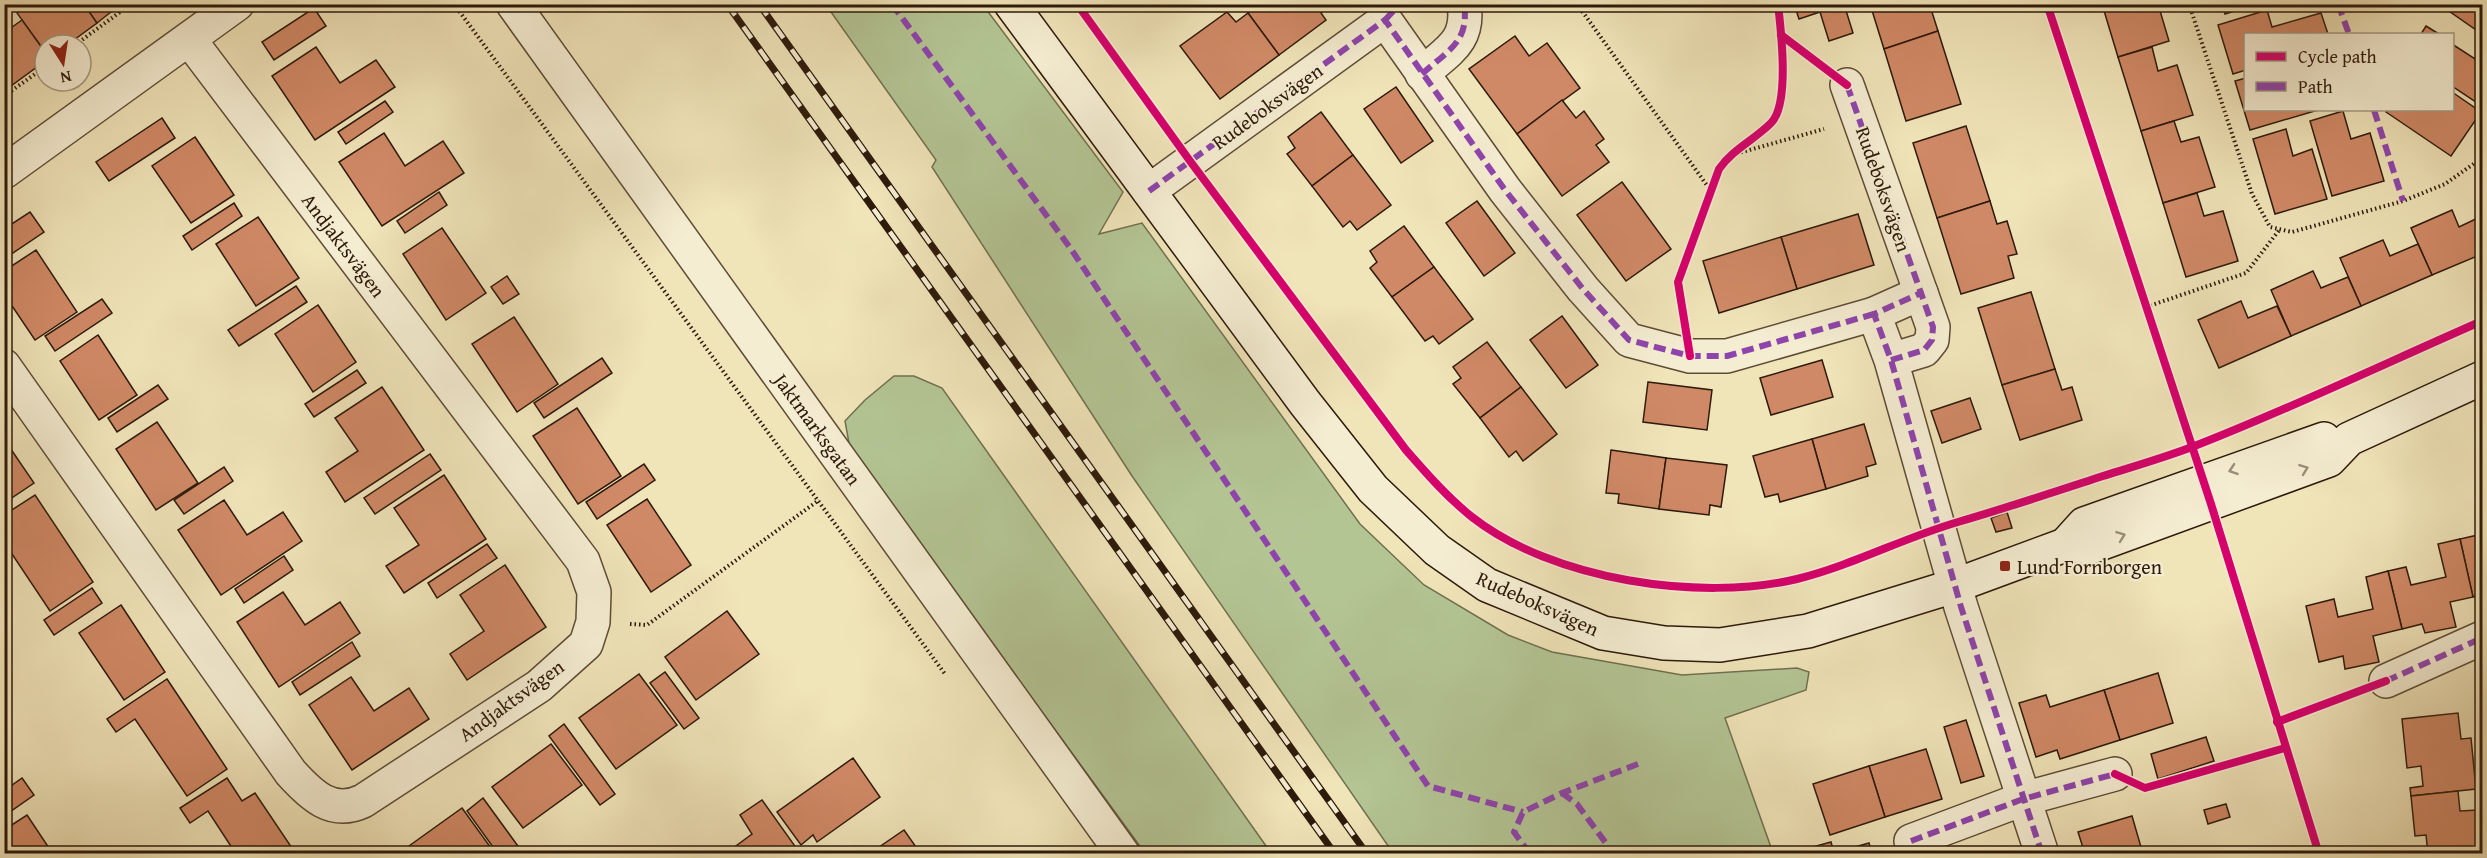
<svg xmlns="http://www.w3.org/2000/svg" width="2487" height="858" font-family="'Gentium Book Plus',serif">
<rect width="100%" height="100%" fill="#f0e4b9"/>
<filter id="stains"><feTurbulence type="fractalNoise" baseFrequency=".00333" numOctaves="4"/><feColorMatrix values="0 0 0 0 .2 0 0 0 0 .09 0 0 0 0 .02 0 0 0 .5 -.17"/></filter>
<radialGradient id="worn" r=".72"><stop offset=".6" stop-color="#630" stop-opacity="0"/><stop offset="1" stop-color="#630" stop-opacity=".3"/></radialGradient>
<g fill="#b4c594" stroke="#707050" stroke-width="1.5">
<polygon points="826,5 983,5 1123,192 1099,234 1142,223 1360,524 1424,585 1508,635 1552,652 1682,675 1797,668 1809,672 1806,690 1725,718 1773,853 1393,853 1132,476 932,167 936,160"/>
<polygon points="894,376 914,376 942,388 1271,853 1145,853 850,449 845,421 865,400"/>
</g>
<g fill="#d08966" stroke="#2d1a0b" stroke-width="1.5">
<polygon points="28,4 84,4 97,23 67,45 45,45 45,52 17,13"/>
<polygon points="84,4 121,4 97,23"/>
<polygon points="1260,4 1333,4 1321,13 1326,20 1279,55 1248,13"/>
<polygon points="1794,4 1844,4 1853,33 1829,41 1820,12 1799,19"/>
<polygon points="1870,4 1938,4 1938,7 1931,9 1938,31 1884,49"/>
<polygon points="2102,4 2158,4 2169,41 2118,57"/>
<polygon points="2222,4 2257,4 2225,14"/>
<polygon points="2449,4 2482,4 2482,34 2446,9"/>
<polygon points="314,8 326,26 274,60 262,42"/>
<polygon points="2267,10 2272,27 2321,13 2328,34 2246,34 2246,70 2233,74 2218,25"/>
<polygon points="1227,12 1236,22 1248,13 1279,55 1220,99 1180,46"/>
<polygon points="22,20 45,52 45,61 4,91 4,33"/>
<polygon points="2426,26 2439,34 2421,34"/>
<polygon points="1938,31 1961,104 1906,121 1884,49"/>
<polygon points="1515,36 1529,56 1547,43 1580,88 1517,134 1469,69"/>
<polygon points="2452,44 2475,59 2482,47 2482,106 2452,86"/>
<polygon points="316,47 340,83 376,60 395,87 315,140 272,76"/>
<polygon points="2152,47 2158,71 2177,65 2193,115 2141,131 2118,57"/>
<polygon points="2246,78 2246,110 2318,110 2250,130 2235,81"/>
<polygon points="1396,87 1433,141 1401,163 1364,109"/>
<polygon points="2452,92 2481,112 2451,156 2386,112 2388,110 2452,110"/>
<polygon points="1562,100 1576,118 1584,111 1604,139 1596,145 1609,162 1562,196 1517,134"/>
<polygon points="385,101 393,112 346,144 338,132"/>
<polygon points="2343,111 2351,139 2370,133 2384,181 2332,196 2310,121"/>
<polygon points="1321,112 1353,155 1312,186 1287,154 1295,148 1288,137"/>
<polygon points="162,118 175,138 109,181 96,162"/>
<polygon points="2174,121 2181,142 2199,137 2215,187 2163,203 2141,131"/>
<polygon points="1966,126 1990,201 1937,218 1913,143"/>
<polygon points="2286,129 2293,156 2312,149 2327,199 2275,214 2253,139"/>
<polygon points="384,133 405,166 443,141 464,173 382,226 339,162"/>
<polygon points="195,137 234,195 191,223 152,166"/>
<polygon points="1353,155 1391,205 1357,230 1350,221 1343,227 1312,186"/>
<polygon points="1622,182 1671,249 1626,281 1577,215"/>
<polygon points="439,192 447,205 405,233 397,221"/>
<polygon points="2197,193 2204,216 2223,211 2238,261 2186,277 2163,203"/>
<polygon points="1477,201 1515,253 1484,276 1446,223"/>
<polygon points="1990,201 1997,224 2007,221 2017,254 2008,256 2014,278 1961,294 1937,218"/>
<polygon points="234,203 242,216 192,250 183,236"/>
<polygon points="2452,210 2459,227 2482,216 2482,254 2432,275 2411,228"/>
<polygon points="30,212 44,232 4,259 4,229"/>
<polygon points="1858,214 1874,265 1797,289 1781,237"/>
<polygon points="258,217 299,278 256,306 216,244"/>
<polygon points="1404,226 1434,267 1392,297 1370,268 1377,262 1370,251"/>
<polygon points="442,228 486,293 446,320 403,254"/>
<polygon points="1781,237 1797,289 1719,313 1703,261"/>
<polygon points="2383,240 2390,256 2418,244 2432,275 2361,306 2340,258"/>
<polygon points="36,250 77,312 35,340 4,294 4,271"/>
<polygon points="1434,267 1473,319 1439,344 1433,336 1425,341 1392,297"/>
<polygon points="2313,271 2321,288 2348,277 2361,306 2291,336 2271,290"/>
<polygon points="507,276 519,294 503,304 491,287"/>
<polygon points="296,286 307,302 239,346 228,330"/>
<polygon points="2031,292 2055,369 2002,385 1978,308"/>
<polygon points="102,299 112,313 55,351 45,336"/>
<polygon points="2241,301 2248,318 2277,306 2291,336 2219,368 2198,320"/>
<polygon points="318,305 356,362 313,392 275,334"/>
<polygon points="1562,316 1598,365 1566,388 1530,340"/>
<polygon points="514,317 558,384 517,412 472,344"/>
<polygon points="98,335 137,395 99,420 60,361"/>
<polygon points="1487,342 1521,387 1480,418 1453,384 1461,378 1453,367"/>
<polygon points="602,358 612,373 544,418 534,403"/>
<polygon points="1822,360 1833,397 1771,415 1760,378"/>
<polygon points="2055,369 2062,390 2072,387 2082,420 2020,440 2002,385"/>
<polygon points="357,370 366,383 314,417 305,404"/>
<polygon points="1648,382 1712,390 1707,430 1643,422"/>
<polygon points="158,385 168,399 117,432 108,418"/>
<polygon points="382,387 424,450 345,502 326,472 358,451 335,418"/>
<polygon points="1521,387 1557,434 1523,461 1516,451 1509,457 1480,418"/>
<polygon points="1970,398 1981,429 1942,443 1931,411"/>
<polygon points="577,408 621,476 578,504 533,436"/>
<polygon points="157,422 198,483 156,510 116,449"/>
<polygon points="1864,424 1876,464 1866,467 1868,476 1826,489 1812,439"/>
<polygon points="4,439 34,483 4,503"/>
<polygon points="1812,439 1826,489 1780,502 1778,494 1765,497 1753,456"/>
<polygon points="1611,450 1666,458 1659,509 1618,503 1619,494 1606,493"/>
<polygon points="430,454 441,470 375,514 364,498"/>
<polygon points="1666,458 1727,465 1721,507 1710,505 1709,515 1659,509"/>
<polygon points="644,464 655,480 597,519 586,502"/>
<polygon points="224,467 233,481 184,514 174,500"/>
<polygon points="444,475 486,539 404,593 386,566 419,545 394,508"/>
<polygon points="35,495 93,582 50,611 4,542 4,515"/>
<polygon points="647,499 691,565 651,592 607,525"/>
<polygon points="224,500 247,535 283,512 302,541 221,595 178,530"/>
<polygon points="2007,512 2012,528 1996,532 1991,518"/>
<polygon points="2478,535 2482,553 2482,594 2473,597 2460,539"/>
<polygon points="2460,539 2473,597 2450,602 2456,627 2425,633 2422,624 2402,629 2388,571 2406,567 2411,585 2446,577 2438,544"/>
<polygon points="487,544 497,558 437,598 428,583"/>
<polygon points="284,556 293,570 244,603 235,589"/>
<polygon points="505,565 546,627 467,680 450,654 484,631 460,595"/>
<polygon points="2388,571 2402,629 2373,636 2379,662 2345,669 2343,656 2319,662 2306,606 2334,599 2338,617 2373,609 2366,577"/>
<polygon points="92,588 102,603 54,635 44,620"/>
<polygon points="283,592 305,625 340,602 360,633 279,687 237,622"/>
<polygon points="121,605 165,672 124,700 79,633"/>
<polygon points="727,611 759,654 696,700 665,657"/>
<polygon points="352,642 360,656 300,695 292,682"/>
<polygon points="665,672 699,718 684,729 650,683"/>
<polygon points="2158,673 2173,723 2120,740 2104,690"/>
<polygon points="639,674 677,725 616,769 579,718"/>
<polygon points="351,677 374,711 409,688 429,719 352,770 309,705"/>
<polygon points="167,679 227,769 187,796 135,719 116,732 107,719"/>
<polygon points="2104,690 2120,740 2060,759 2057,750 2036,757 2019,703 2046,695 2050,707"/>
<polygon points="2458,713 2461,739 2471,738 2476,789 2411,796 2410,788 2423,786 2421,766 2407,768 2402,719"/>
<polygon points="1966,720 1984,776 1961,783 1944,727"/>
<polygon points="564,724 615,794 600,805 549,736"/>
<polygon points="2206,737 2214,761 2158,779 2151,754"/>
<polygon points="551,744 582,785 523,828 492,787"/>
<polygon points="1926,749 1942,799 1885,817 1869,766"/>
<polygon points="853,758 880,797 817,842 813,835 801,845 777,812"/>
<polygon points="1869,766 1885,817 1830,835 1813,784"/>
<polygon points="22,778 34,795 4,816 4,791"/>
<polygon points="227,778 242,801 255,793 296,854 236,854 208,811 190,823 180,808"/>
<polygon points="2458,791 2460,811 2478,810 2482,854 2428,854 2426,835 2415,836 2411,796"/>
<polygon points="483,798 523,853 522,854 498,854 467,811"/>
<polygon points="762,800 797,849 791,854 725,854 752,834 740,815"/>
<polygon points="2226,804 2230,817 2208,824 2204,810"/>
<polygon points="462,808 491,848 483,854 403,854 402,851"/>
<polygon points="27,815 53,854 4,854 4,830"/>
<polygon points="2132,816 2143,854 2085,854 2078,832"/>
<polygon points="904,830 916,847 907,854 869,854"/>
<polygon points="1831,842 1834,853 1869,843 1872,854 1810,854 1809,848"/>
</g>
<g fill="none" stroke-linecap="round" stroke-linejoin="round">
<g stroke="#5e4c36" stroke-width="36">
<g id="street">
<polyline points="513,4 1123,854"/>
<path d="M1422 74C1447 51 1470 42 1464 4"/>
<polyline points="1847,85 1921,293"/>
<polyline points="4,172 237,4"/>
<polyline points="1149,191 1385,20 1505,190 1583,289 1629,340 1690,356 1727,356 1874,314"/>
<polyline points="1891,360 1924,350 1932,340 1933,327 1921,293 1874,314 1891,360 1961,607 2042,854"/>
<path d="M4 366 291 773C311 795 332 816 363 801L539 686 586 644 593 622 594 592 583 561 189 39"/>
<polyline points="2386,681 2482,638"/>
<polyline points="1911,841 2023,799 2115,774"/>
</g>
</g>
<g stroke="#2d1a0b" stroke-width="36">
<g id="secondary">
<polyline points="1011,4 1305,403 1373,489 1437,550 1487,585 1603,633 1664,643 1720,645 1808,631 1954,586 2065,545 2091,547 2329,460 2349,439 2482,378"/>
<polyline points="2065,545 2084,524 2324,439"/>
</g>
</g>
<g stroke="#2d1a0b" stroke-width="4" stroke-dasharray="1.5 3" stroke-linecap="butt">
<polyline points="454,4 945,674"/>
<polyline points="1577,4 1711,191"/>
<polyline points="2189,4 2252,194 2270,227 2292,232 2403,201 2445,184 2482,158"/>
<polyline points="75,45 131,4"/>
<polyline points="4,96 45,67"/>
<polyline points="1728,156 1824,129"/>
<polyline points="2146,307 2246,273 2280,229"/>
<polyline points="630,624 647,625 819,500"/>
</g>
<use href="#street" stroke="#f5edd2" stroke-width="33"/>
<use href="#secondary" stroke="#f5edd2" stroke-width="33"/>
<g stroke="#2d1a0b" stroke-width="7">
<g id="rail">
<polyline points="727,4 1335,854"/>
<polyline points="759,4 1367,854"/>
</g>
</g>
<use href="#rail" stroke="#f5edd2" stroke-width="4.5" stroke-dasharray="14" stroke-linecap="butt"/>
<g stroke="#8e44ad" stroke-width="6" stroke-dasharray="12 6" stroke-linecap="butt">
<polyline points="892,4 1071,249 1428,786 1523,812"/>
<polyline points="2338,4 2349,34"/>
<polyline points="1385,20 1400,4"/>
<path d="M1422 74C1447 51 1470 42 1464 4"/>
<polyline points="1847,85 1921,293"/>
<polyline points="2374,110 2403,201"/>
<polyline points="1149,191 1385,20 1505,190 1583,289 1629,340 1690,356 1727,356 1874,314"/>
<polyline points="1891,360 1924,350 1932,340 1933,327 1921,293 1874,314 1891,360 1961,607 2042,854"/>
<polyline points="2386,681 2482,638"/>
<polyline points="1562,793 1577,804 1614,854"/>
<polyline points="1911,841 2023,799 2115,774"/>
<polyline points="1530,854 1514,832 1523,812 1562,793 1638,764"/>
</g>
<g stroke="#f5edd2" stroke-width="11">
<g id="cycleway">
<path d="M1077 4 1190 161 1406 450C1427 474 1448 498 1472 517 1552 580 1700 602 1797 579 1853 565 1903 538 1958 522 2006 508 2054 492 2103 476 2132 467 2163 458 2192 447 2290 409 2386 363 2482 321"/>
<polyline points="2047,4 2211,504 2319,854"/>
<polyline points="1781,35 1847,85"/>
<path d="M1690 356 1678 282 1719 169C1733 149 1754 140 1771 123 1790 104 1781 31 1778 4"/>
<polyline points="2277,722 2386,681"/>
<polyline points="2115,774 2145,788 2285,748"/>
</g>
</g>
<use href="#cycleway" stroke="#d6006c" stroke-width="8"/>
</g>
<defs><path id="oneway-chevron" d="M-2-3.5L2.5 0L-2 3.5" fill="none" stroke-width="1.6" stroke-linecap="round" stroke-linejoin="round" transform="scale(1.5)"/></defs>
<g stroke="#9b8e78">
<use href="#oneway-chevron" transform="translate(2304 469) rotate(-20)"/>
<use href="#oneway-chevron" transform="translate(2233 470) rotate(161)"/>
<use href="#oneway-chevron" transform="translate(2121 536) rotate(-20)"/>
</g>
<rect fill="#8f2418" stroke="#f5edd2" stroke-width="2" x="1999" y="560" width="12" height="12" rx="3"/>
<g text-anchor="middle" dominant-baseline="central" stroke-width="4.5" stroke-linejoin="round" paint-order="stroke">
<g font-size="20" fill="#2d1a0b" stroke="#f5edd2">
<text transform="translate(1267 106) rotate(-36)">Rudeboksvägen</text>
<text transform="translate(1884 189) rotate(71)">Rudeboksvägen</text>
<text transform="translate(344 245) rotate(53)">Andjaktsvägen</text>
<text transform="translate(818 429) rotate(54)">Jaktmarksgatan</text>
<text transform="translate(1538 603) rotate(24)">Rudeboksvägen</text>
<text transform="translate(511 700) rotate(-36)">Andjaktsvägen</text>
</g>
<g font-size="20" fill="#2d1a0b" stroke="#f5edd2" text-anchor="start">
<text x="2017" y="566">Lund Fornborgen</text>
</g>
</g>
<rect width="2487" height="858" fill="none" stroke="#f0e4b9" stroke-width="24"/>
<rect x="6" y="6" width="2475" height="846" fill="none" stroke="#2d1a0b" stroke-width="3"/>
<rect x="12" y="12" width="2463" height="834" fill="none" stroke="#2d1a0b" stroke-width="1.5"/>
<rect x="2244" y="33" width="210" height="78" fill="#f5edd2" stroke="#a59982" stroke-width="1.5"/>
<rect x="2256" y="52" width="30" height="9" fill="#d6006c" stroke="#a59982" stroke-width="1.5"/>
<text x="2298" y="63" font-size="18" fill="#2d1a0b">Cycle path</text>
<rect x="2256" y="82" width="30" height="9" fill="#8e44ad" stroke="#a59982" stroke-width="1.5"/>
<text x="2298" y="93" font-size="18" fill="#2d1a0b">Path</text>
<g transform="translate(63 63) rotate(168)"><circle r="28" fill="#f5edd2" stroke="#a59982" stroke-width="1.5"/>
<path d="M0-4.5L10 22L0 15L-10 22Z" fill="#8f2418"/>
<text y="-9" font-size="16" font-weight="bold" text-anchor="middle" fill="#2d1a0b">N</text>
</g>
<rect width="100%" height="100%" filter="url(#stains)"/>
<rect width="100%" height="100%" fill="url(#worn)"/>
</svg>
